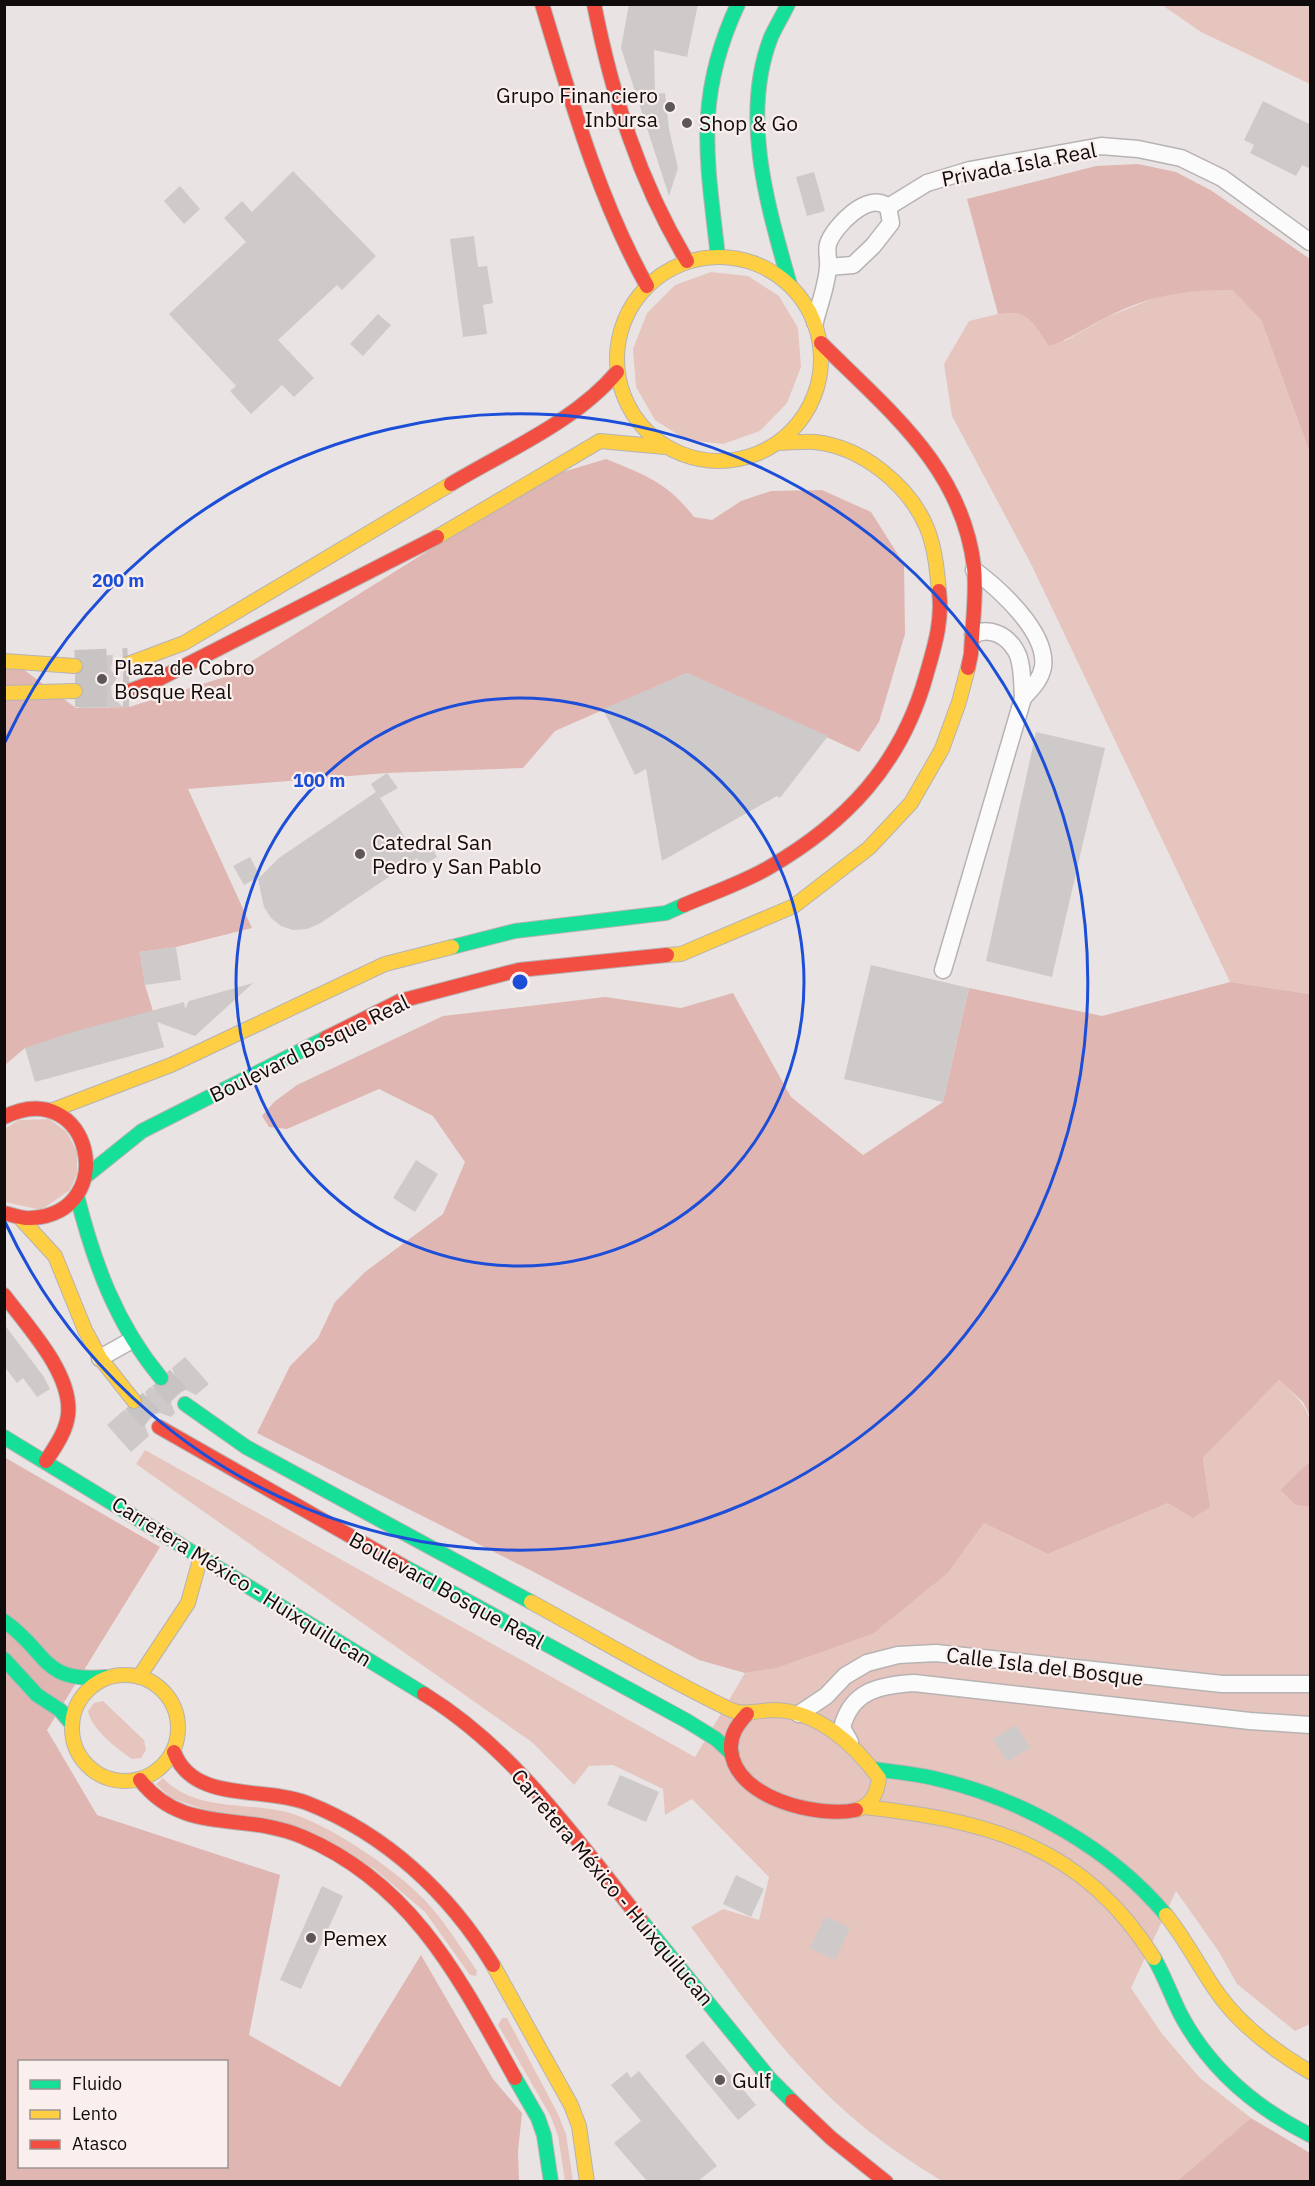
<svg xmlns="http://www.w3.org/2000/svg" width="1315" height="2186" font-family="'IBM Plex Sans',sans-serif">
<rect width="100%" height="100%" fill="#e9e4e3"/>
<g fill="#e7c5bf">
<polygon points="1162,5 1310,5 1310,84 1201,32"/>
<polygon points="711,272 748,276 779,296 798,328 801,367 787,403 760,431 723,444 686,440 655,420 636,387 633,349 647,313 675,285"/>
<polygon points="1201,290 1232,290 1261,320 1310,453 1310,994 1230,982 1031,564 952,416 944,364 969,321 1010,311 1031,318 1065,341 1107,317 1167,293"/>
<polygon points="49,1119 67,1132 77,1152 77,1174 70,1190 41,1210 5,1202 4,1129 19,1120"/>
<path d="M1279 1380C1315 1414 1311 1414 1310 1461L1280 1490 1295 1505 1310 1507V2024L1295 2031 1237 1984 1219 1952 1176 1891 1131 1988 1163 2035 1200 2078 1251 2118 1177 2181H942C909 2161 875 2138 846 2112 786 2059 738 1992 691 1927L723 1909 759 1920 769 1877 692 1799 665 1815 663 1789 613 1765 589 1766 574 1785 533 1743 136 1464 145 1450 695 1757 745 1673 777 1668 873 1634 948 1573 984 1523 1048 1554 1168 1503 1210 1507 1203 1458Z"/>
<path d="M103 1701 144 1740 146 1750 141 1758 132 1759C117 1749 91 1729 88 1711L94 1703Z"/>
<path d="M163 1778C197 1814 253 1800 296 1815 336 1829 404 1875 431 1907 448 1927 462 1949 477 1971L476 1976 470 1975 425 1912 373 1868 171 1798 156 1784Z"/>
<polygon points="502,2018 507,2018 558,2114 566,2134 573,2181 565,2181 558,2136 551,2117 498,2025"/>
</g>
<g fill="#dfb6b1" fill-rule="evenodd">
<path d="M1138 164 1176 172 1212 191 1310 259V453L1261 320 1232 290C1183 290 1151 295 1107 317 1087 327 1070 339 1049 346 1034 324 1028 308 998 314L967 199 1096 166Z"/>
<path d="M606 459C645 475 667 482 694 517L712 520 741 501 771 491 822 490 871 512 904 564 905 634 879 722 859 752 687 673 555 731 523 768 387 773 188 789 252 928 176 947 140 952 145 985 164 1047 82 1068 25 1048 5 1065V656L76 708 129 707 228 676 546 477Z"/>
<polygon points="1230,982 1310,994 1310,1416 1303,1402 1279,1380 1203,1458 1210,1507 1193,1518 1168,1503 1048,1554 984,1523 948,1573 873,1634 777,1668 745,1673 699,1660 532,1571 257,1433 290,1366 318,1338 335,1302 365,1272 443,1214 465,1162 433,1116 379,1089 287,1129 269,1127 262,1116 274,1102 297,1085 443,1016 605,997 681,1008 733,993 791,1097 863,1155 943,1102 969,988 1102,1016"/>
<path d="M4 1457 160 1547 47 1730 97 1815 280 1875 249 2035 340 2087 421 1955 493 2079 522 2113 518 2151 519 2181H5ZM20 2062H226V2166H20Z"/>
<polygon points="1310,1461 1310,1507 1295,1505 1280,1490"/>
<polygon points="1251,2118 1310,2153 1310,2181 1177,2181"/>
</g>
<g fill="#cecac9">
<polygon points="629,4 698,4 687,57 654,50 655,94 665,93 669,129 678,168 669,196 621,48"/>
<polygon points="1263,101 1311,125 1311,169 1302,165 1296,176 1250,153 1254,145 1244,140"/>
<polygon points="293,171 376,256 342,290 337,285 278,340 314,378 294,397 282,385 251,414 230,391 236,386 169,314 246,242 224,218 242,201 252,212"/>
<polygon points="814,172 825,211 807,216 796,177"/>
<polygon points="180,186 200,209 184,224 164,201"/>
<polygon points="474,236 478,267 487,266 493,303 483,305 487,334 463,337 450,239"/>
<polygon points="378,314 391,325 363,356 350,344"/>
<polygon points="113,655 111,670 117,678 111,687 112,697 123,707 78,708 90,700 93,691 87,679 93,668 89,656"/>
<polygon points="687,673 828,736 780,798 777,796 662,861 646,769 635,775 603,709"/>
<polygon points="1036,732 1105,748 1052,977 986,961"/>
<polygon points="387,773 398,788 380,798 413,850 428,841 437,857 422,866 417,858 319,924 307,929 293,930 281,926 271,918 264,907 258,879 279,858 376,792 371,784"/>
<polygon points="250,857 260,876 244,885 233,866"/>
<polygon points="176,947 181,980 145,985 140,952"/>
<polygon points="871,965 969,988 943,1102 844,1079"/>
<polygon points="253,983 195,1036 157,1022 164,1047 35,1082 25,1048 73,1032 184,1002 185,1009 189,1001"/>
<polygon points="416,1160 438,1174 415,1212 393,1198"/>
<polygon points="4,1324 44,1377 50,1389 37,1397 23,1378 17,1383 4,1366"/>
<polygon points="185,1357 209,1384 196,1395 186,1390 174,1395 171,1403 175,1413 171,1417 160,1413 151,1415 145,1426 149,1436 131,1452 107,1425 124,1410 135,1415 143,1412 148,1400 145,1392 150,1387 163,1392 171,1388 175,1376 172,1368"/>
<polygon points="1016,1725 1030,1748 1007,1762 993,1739"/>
<polygon points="620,1775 659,1792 646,1822 607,1805"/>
<polygon points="736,1875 764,1889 751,1917 723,1904"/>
<polygon points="322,1886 343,1896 301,1989 280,1980"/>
<polygon points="825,1916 850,1928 835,1960 810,1948"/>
<polygon points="703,2041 756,2105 738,2120 685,2056"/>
<polygon points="639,2071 717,2166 698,2181 647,2181 614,2143 641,2121 611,2085 627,2072 631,2078"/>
</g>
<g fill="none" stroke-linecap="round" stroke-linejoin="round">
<g stroke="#c8c4c3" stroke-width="24" stroke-dasharray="24 12" stroke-linecap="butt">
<polyline points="161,1378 185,1404"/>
<polyline points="134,1401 159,1427"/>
</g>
<g stroke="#c8c4c3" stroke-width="32" stroke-dasharray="32 16" stroke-linecap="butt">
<polyline points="75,666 128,664"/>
<polyline points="75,691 129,691"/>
</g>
<g stroke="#b7b3b3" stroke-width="19">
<g id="street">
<polyline points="888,207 927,183 970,170 1101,146 1138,149 1181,158 1222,178 1310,242"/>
<path d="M815 322C819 305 827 285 828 267 829 259 826 252 828 244 834 226 869 190 888 207L891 223 873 246 853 265 828 267"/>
<path d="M974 570C998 588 1048 632 1043 667 1040 681 1032 688 1023 698"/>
<path d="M943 970 1023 698C1022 684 1023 663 1016 651 1007 635 989 626 973 635"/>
<polyline points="100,1358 132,1340"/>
<polyline points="799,1714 826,1696 845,1676 867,1663 898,1655 936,1653 1222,1684 1310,1684"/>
<path d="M850 1742 842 1728C851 1690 881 1685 914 1683L1250 1721 1310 1725"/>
</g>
</g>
<g stroke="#b7b3b3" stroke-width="16">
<g id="fast">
<path d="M788 4C783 15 776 26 771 37 740 117 768 207 790 285"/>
<path d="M718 257C707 159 694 98 738 4"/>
<polyline points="452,947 515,931 666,913 684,905"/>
<polyline points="86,1176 142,1131 326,1038"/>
<path d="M77 1196C94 1263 116 1324 161 1378"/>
<polyline points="185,1404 246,1447 531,1602"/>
<polyline points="4,1437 424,1694"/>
<polyline points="403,1566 687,1721 716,1739 732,1754"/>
<path d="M4 1621C49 1652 40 1683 106 1677"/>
<polyline points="4,1659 37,1695 60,1710 71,1723"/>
<path d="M873 1769C896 1772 919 1774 941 1780 1024 1800 1111 1849 1166 1915"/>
<polyline points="640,1919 770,2079 792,2101"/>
<path d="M1154 1958C1165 1977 1172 1998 1182 2017 1211 2070 1256 2108 1310 2135"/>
<polyline points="515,2078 538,2118 544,2135 551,2182"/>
</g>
</g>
<g stroke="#b7b3b3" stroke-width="16">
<g id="slow">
<circle cx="719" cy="359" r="102"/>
<path d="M778 443C790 443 803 441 815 442 862 447 909 485 927 528 935 548 937 570 939 591"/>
<polyline points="437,537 600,441 665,447"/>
<polyline points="4,661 75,666"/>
<polyline points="128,664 184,643 451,484"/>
<polyline points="4,693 75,691"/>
<polyline points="667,955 681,954 794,906 869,848 911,803 942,749 959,702 968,668"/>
<polyline points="53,1110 171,1065 385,964 452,947"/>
<polyline points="22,1220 55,1256 85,1330 100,1358 134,1401"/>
<path d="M531 1602C597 1638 662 1677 729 1709 743 1716 760 1710 775 1710 818 1711 855 1745 879 1778 877 1794 872 1805 856 1810"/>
<circle cx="125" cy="1728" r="53"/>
<polyline points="139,1677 188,1603 201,1556"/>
<path d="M864 1807C989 1821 1083 1845 1154 1958"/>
<path d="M1166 1915C1187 1941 1200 1969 1219 1995 1243 2028 1276 2052 1310 2072"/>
<polyline points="493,1965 571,2105 579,2126 587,2182"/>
</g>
</g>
<g stroke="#b7b3b3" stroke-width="16">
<g id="jam">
<path d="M542 4C571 100 598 198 647 286"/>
<path d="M594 4C612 95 639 181 687 261"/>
<path d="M821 343C888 410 962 467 974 567 977 595 972 626 971 654L968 668"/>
<path d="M451 484C506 451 576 421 617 372"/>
<polyline points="129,691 151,683 437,537"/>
<path d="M684 905C712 893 742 883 768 868 846 823 901 765 926 676 934 648 943 621 939 591"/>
<polyline points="326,1038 400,1001 519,970 667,955"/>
<path d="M4 1117C91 1074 122 1213 31 1218 23 1219 13 1215 4 1213"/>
<path d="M4 1295C27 1326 73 1374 68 1415 66 1432 55 1447 46 1461"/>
<polyline points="159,1427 403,1566"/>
<path d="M424 1694C514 1749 575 1838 640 1919"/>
<path d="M747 1714C737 1725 730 1735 731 1750 735 1798 817 1818 856 1810"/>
<path d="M174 1752C193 1803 262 1786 307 1803 386 1834 449 1893 493 1965"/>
<path d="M140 1780C183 1836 244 1811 303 1837 413 1884 460 1979 515 2078"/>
<polyline points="792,2101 831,2138 886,2182"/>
</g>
</g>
<use href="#street" stroke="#fcfbfb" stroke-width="16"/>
<use href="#fast" stroke="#16e098" stroke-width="14"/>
<use href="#slow" stroke="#ffcf43" stroke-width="14"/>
<use href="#jam" stroke="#f24e42" stroke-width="14"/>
</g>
<g fill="none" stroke="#1d4ed8" stroke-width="3">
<circle cx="520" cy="982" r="284"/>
<path d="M5 742A568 568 0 1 1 5 1222"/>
</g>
<g fill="#5b5857" stroke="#faefed" stroke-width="2">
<circle cx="670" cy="107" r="6"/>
<circle cx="687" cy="123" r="6"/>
<circle cx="102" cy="679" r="6"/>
<circle cx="360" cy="854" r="6"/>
<circle cx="311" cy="1938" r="6"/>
<circle cx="720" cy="2080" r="6"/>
</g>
<g text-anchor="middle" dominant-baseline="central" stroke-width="4.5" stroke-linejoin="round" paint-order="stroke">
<g font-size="21" fill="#0f0c0b" stroke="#faefed" text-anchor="start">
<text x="658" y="95" text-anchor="end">Grupo Financiero<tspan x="658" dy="24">Inbursa</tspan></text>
<text x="699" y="123">Shop &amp; Go</text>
<text x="114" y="667">Plaza de Cobro<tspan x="114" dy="24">Bosque Real</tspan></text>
<text x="372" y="842">Catedral San<tspan x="372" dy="24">Pedro y San Pablo</tspan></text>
<text x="323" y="1938">Pemex</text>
<text x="732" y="2080">Gulf</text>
</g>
<g font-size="21" fill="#0f0c0b" stroke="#faefed">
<text transform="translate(1019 164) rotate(-11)">Privada Isla Real</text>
<text transform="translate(309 1048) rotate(-26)">Boulevard Bosque Real</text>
<text transform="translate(242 1581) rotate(32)">Carretera México - Huixquilucan</text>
<text transform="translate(447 1590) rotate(29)">Boulevard Bosque Real</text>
<text transform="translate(1045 1666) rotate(7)">Calle Isla del Bosque</text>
<text transform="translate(613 1887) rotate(50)">Carretera México - Huixquilucan</text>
</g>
</g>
<circle cx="520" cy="982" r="9" fill="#1d4ed8" stroke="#faefed" stroke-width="3"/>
<g font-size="18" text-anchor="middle" font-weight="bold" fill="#1d4ed8" stroke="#faefed" stroke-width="4.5" stroke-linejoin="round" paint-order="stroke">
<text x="118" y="587">200 m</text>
<text x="319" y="787">100 m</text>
</g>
<rect width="1315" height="2186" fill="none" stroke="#0f0c0b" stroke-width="12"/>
<rect x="18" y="2060" width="210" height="108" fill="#faefed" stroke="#9c9493" stroke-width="1.5"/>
<rect x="30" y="2080" width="30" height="9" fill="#16e098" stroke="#9c9493" stroke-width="1.5"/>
<text x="72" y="2090" font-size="18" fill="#0f0c0b">Fluido</text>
<rect x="30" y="2110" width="30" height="9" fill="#ffcf43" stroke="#9c9493" stroke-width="1.5"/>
<text x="72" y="2120" font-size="18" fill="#0f0c0b">Lento</text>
<rect x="30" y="2140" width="30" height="9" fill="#f24e42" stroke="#9c9493" stroke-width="1.5"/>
<text x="72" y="2150" font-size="18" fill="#0f0c0b">Atasco</text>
</svg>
